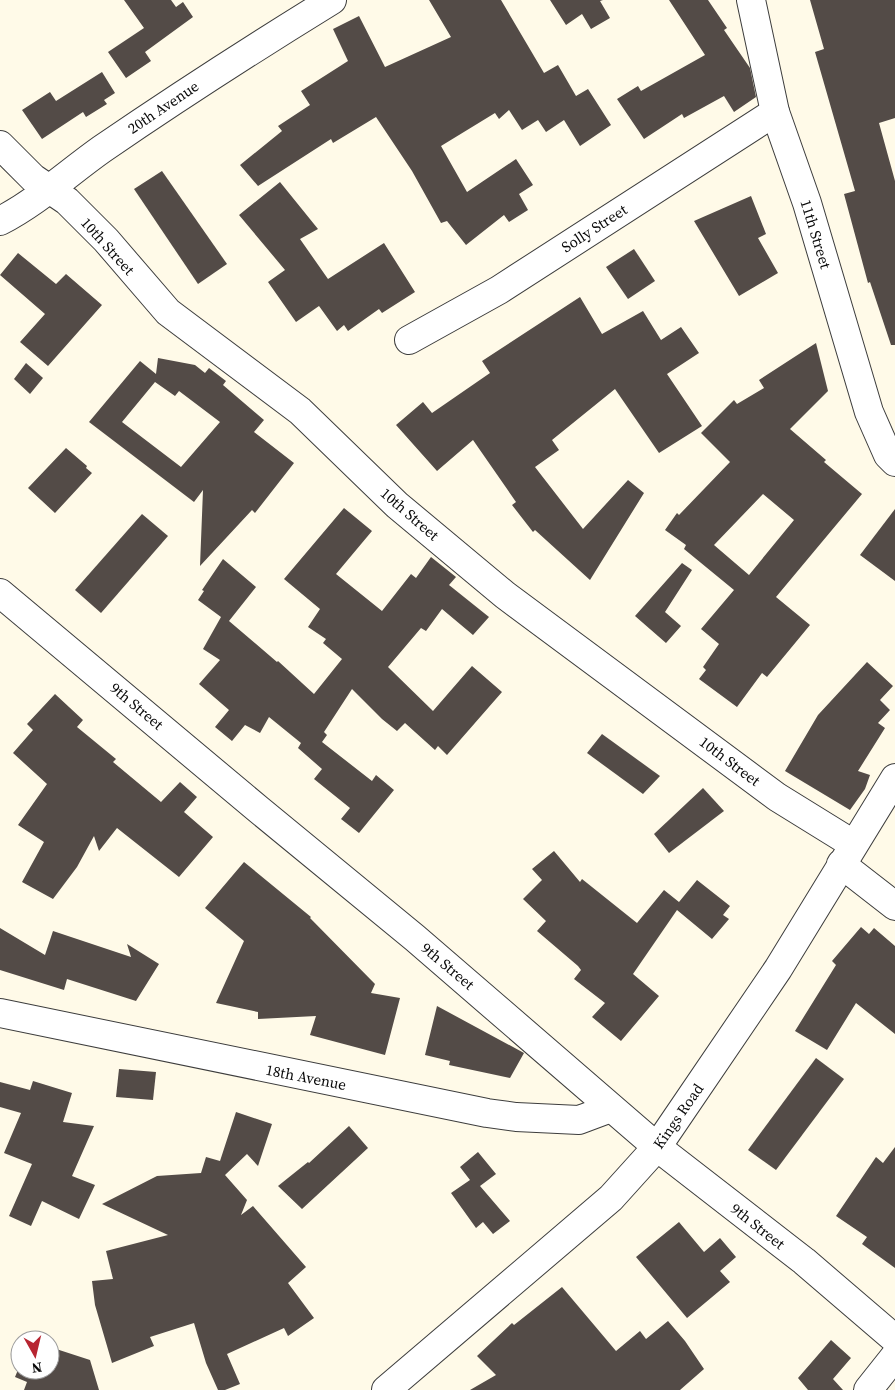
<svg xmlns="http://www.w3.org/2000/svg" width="895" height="1390" font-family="'Source Serif 4',serif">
<rect width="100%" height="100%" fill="#fffae8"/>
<g fill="#534b47" fill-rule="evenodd">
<polygon points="124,0 171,0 176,7 183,2 193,17 145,52 151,61 126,78 108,52 144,28"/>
<polygon points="429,0 501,0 544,73 558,65 576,96 588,89 611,125 580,146 564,120 546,132 538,120 522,130 509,110 499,119 495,113 441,146 467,192 516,159 533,185 519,194 528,210 509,222 504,215 466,245 447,221 441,223 412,171 376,117 333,143 331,139 258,186 240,165 282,131 278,126 310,105 301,91 348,61 333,29 359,16 385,67 451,37"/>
<polygon points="550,0 603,0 600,1 610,18 591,29 582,14 566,25"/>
<polygon points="669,0 708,0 727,28 724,30 750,68 756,97 734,112 724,96 684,118 682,114 644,139 617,99 638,86 641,91 705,55"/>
<polygon points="810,0 895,0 895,118 879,123 895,181 895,345 891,345 870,282 868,283 844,194 855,191 815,52 824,49"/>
<polygon points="102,72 115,93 104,100 107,104 86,117 83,112 42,139 22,110 50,92 56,101"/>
<polygon points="162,171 227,264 198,284 134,189"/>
<polygon points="280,182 318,229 300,239 328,279 384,243 415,292 382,313 379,309 348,331 344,325 337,331 319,306 296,322 268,282 285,270 239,215"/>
<polygon points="751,196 766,234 758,238 778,273 739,296 694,221"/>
<polygon points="634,249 655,281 628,299 606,267"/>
<polygon points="18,253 56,284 66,274 102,305 48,366 20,342 45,314 0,275"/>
<polygon points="580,297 602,334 643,311 661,340 681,327 699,353 667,374 702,426 659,453 615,389 552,440 559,450 535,467 583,529 628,480 644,493 590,580 535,530 533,532 512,505 516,502 473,440 437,471 396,425 423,402 432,413 490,373 482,361"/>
<path d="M816 343 828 391 790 429 826 460 824 462 862 494 776 597 810 625 767 677 762 673 737 707 699 679 706 670 703 667 719 644 701 629 734 590 684 549 686 545 665 530 677 513 679 515 730 462 701 433 734 400 737 404 764 388 759 380ZM763 494 794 520 749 575 714 545Z"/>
<path d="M158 358 195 365 205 373 209 368 226 381 223 385 264 420 254 432 294 463 255 513 252 510 200 566 203 490 194 502 89 422 140 361 156 374ZM155 382 175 396 179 391 220 422 181 467 122 422Z"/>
<polygon points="26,363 43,378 30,394 14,379"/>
<polygon points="66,448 87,466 86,468 92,473 55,513 28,488"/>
<polygon points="344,508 372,531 336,574 382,611 411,574 416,578 431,557 456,577 449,585 489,617 473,635 442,609 426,631 421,628 388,667 390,669 433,711 472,666 502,692 447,755 438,746 435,750 405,723 397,731 382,719 352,689 324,732 327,735 322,742 372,781 376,775 394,790 359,833 341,819 350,808 314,779 322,769 298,748 301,743 269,717 260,733 245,725 232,741 215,727 229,710 199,684 220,660 203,649 221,617 198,600 204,591 202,590 223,559 256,587 229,621 277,662 278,661 314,694 342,659 323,643 326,639 308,627 320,609 284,579"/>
<polygon points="895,509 895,581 860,555"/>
<polygon points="142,514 168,536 101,613 75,590"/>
<polygon points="682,563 692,570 665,612 681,626 666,643 635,616"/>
<polygon points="867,662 893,686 880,700 890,710 878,723 885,728 858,771 870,775 865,789 850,810 785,771 818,715"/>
<polygon points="55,694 83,720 77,727 116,759 113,762 161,802 180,782 197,797 184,812 213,837 179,877 117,828 99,851 94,836 77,867 53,899 22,882 44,842 18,825 47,784 13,753 33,730 27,724"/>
<polygon points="602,734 660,776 643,794 587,753"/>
<polygon points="703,788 724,811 669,853 654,834"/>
<polygon points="554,851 580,882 582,879 637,923 664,890 679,902 697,880 730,906 723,915 729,919 712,939 677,910 633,974 659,996 621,1041 592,1017 605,1003 574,979 581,970 578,966 537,931 546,921 523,899 542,880 532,869"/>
<polygon points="244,862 311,917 310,918 375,984 371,993 400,998 385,1055 310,1035 316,1016 258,1019 258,1012 216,1003 244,941 205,908"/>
<polygon points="861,927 869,934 874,928 895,946 895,1034 856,1003 827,1050 795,1031 836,965 832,961"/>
<polygon points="0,928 45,955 53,931 131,957 127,944 159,964 136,1001 67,979 64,990 0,970"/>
<polygon points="437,1006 524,1053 510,1078 449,1065 450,1061 425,1055"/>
<polygon points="816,1058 844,1079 776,1170 748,1150"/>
<polygon points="119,1069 156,1072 153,1100 116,1097"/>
<polygon points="33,1081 72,1093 63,1122 94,1126 72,1176 95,1185 79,1219 42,1201 31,1226 9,1216 32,1164 4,1153 21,1113 0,1107 0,1082 30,1090"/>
<polygon points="236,1112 272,1124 258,1166 247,1154 225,1175 247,1200 241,1215 253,1206 306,1267 288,1283 314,1318 288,1336 284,1328 227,1354 240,1384 225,1390 218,1390 206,1363 194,1323 150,1337 154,1346 112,1363 95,1305 92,1281 113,1279 106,1251 168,1235 102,1204 157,1176 201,1173 206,1157 220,1161"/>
<polygon points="349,1126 368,1148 302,1209 278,1186 308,1162 309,1163"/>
<polygon points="895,1147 895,1268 862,1244 867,1237 836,1216 876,1157 883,1163"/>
<polygon points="478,1152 496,1174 480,1186 510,1221 493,1234 483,1222 476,1228 451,1193 470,1180 460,1167"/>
<polygon points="679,1222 704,1252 720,1238 736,1257 720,1271 730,1282 687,1318 636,1257"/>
<polygon points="562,1287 616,1351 640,1331 646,1339 668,1321 685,1341 704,1369 680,1390 470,1390 496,1375 477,1356 512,1323 514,1325"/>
<polygon points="831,1340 851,1358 833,1379 843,1390 808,1390 798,1378"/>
<polygon points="50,1347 90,1360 99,1390 24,1390 27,1382 15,1377 20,1365 20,1370 50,1370"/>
</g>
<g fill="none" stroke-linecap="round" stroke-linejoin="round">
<g stroke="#3d3d3d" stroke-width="30">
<g id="minor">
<polyline points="751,0 775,112 807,203 869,412 888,455 895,462"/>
<polyline points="0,145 33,178 67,201 106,240 168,312 300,411 397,505 505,595 777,797 853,844"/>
<path d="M0 221C37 202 68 173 102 149 178 97 254 48 332 0"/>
<polyline points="409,340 499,290 775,112"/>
<polyline points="0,593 258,809 415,938 657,1147 804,1261 895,1339"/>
<polyline points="841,864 895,906"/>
<polyline points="0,1013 487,1113 516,1117 579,1120 611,1108"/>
<polyline points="386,1390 611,1198 657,1147 778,969 895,778"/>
<polyline points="868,1390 895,1356"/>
</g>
</g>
<use href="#minor" stroke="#fff" stroke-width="28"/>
</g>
<g text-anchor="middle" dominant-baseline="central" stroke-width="5" stroke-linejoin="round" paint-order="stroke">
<g font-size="15" fill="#0a0a0a" stroke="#fff">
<text transform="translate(163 107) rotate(-34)">20th Avenue</text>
<text transform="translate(594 228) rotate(-33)">Solly Street</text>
<text transform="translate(816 234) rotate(73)">11th Street</text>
<text transform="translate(108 246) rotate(48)">10th Street</text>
<text transform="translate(410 514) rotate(41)">10th Street</text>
<text transform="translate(137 706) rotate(40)">9th Street</text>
<text transform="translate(730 761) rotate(37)">10th Street</text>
<text transform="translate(448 966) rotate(40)">9th Street</text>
<text transform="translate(306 1077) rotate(11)">18th Avenue</text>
<text transform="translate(678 1116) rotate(-55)">Kings Road</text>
<text transform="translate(758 1226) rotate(38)">9th Street</text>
</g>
</g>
<g transform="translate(35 1355) rotate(172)"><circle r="24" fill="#ffffff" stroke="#9d9d9d"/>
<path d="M0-4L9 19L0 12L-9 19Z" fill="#b72531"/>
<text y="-8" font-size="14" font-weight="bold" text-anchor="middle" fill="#0a0a0a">N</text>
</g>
</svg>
